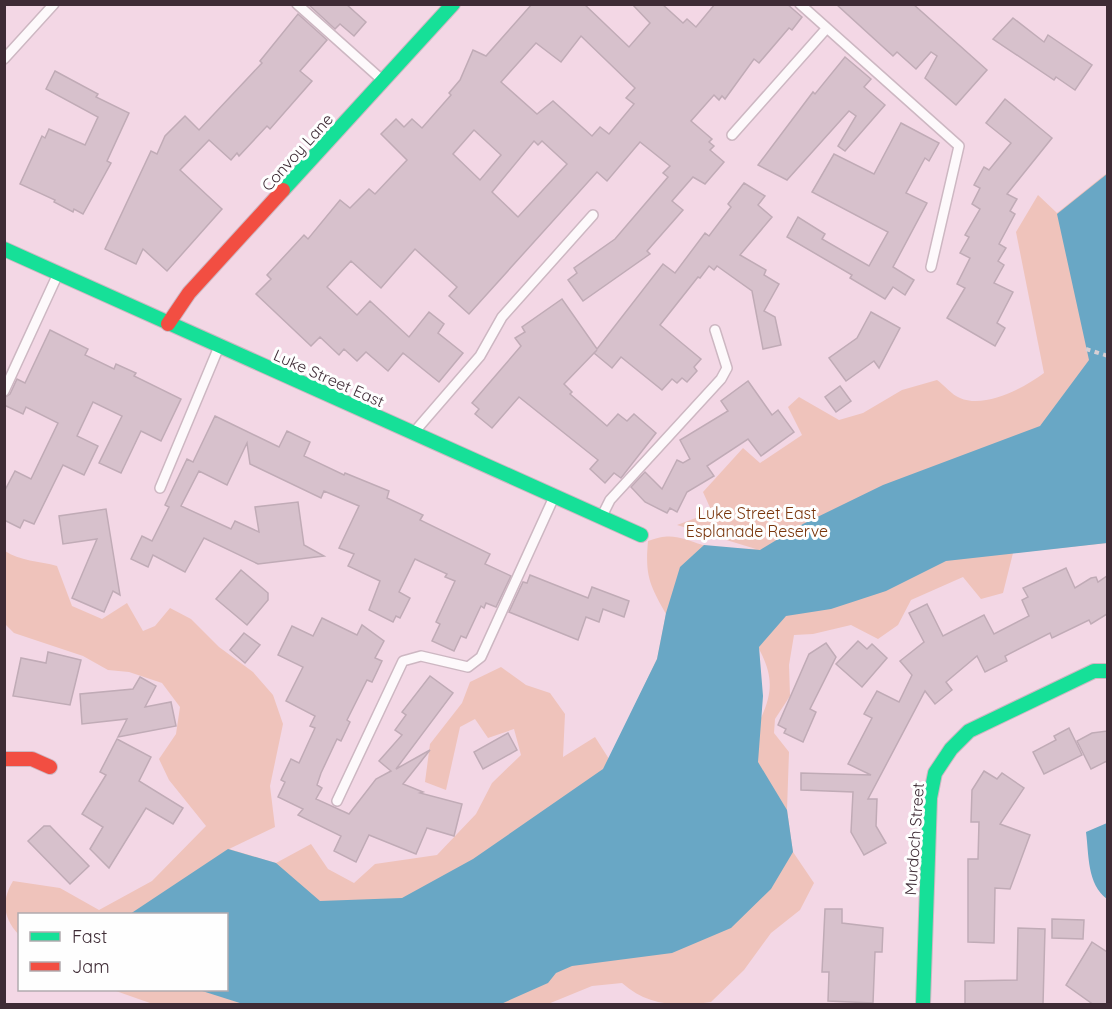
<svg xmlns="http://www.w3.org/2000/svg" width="1112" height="1009" font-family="Quicksand,sans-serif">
<rect width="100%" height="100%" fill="#f3d7e5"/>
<path fill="#efc3bb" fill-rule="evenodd" d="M1107 173V543L1013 553 1003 593 981 599 963 577 911 600 898 625 878 639 851 625 813 634 794 635 789 665 790 696 775 719 774 733 789 752 787 810 793 852 814 883 800 910 771 933 744 970 711 1002C677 1007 648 1006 622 983L592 986 548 1004 150 1003 113 990H226V914H20L19 935C3 918 1 901 13 881L60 888 99 910 152 881 206 826 169 780 159 759 176 734 180 707 162 683 129 672 108 670 83 656 14 633 5 624V551C19 561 40 561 57 566L72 606 102 619 127 603 143 631 155 626 170 608 191 619 219 647 253 672 273 695 283 724 270 786 275 827 229 849 276 863 311 844 328 869 354 883 375 864 437 855 476 814 492 783 521 755 514 729 488 738 475 719 460 727 446 790 425 782 430 744 462 703 470 682 501 667 526 685 550 693 565 714 563 757 595 737 609 759 657 659 666 614C649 584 645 575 648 541 672 532 680 538 703 545 719 550 739 548 756 549L677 525 712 512 703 492 743 448 760 463 802 435 788 407 799 397 839 420 863 413 902 390 937 380C944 385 952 395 960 398 985 409 1024 388 1044 373L1016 232 1038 195 1057 213ZM759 649C773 675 773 692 761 718Z"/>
<g fill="#69a7c5">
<polygon points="1107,174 1107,543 946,561 886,591 831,609 786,616 759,647 763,696 758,762 787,810 793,852 771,889 731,928 672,953 572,966 556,973 548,983 501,1004 243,1004 199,990 226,990 226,914 130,914 228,849 276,863 320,901 402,898 473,859 603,769 657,659 666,613 680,567 704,545 760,550 803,524 883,485 1040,426 1089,360 1057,214"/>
<path d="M1107 823V899C1087 884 1089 855 1086 832Z"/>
</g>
<g fill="#d7c1cc" stroke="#c0abb6" stroke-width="1.5" fill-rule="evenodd">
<polygon points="308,4 346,4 366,22 354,36 340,24 335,29"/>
<path d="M532 4H584L629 47 650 23 632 4H662L683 23 687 19 696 27 715 4H787L802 17 792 30 789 28 759 63 754 59 725 99 722 96 719 100 714 95 691 121 712 139 709 142 714 146 710 150 724 162 705 184 693 177 672 201 683 210 647 251 650 254 583 301 568 280 577 273 574 268 615 239 668 177 663 173 670 166 640 142 607 181 597 172 469 314 449 296 457 287 415 249 381 288 351 261 327 287 357 315 370 301 409 337 429 312 444 324 438 333 463 353 439 382 403 353 388 371 366 352 357 361 344 349 339 355 320 337 311 346 256 294 271 279 267 275 304 235 308 239 340 200 350 208 369 189 375 194 407 160 381 134 396 119 404 127 412 119 422 128 451 95 449 93 460 80 473 50 486 56ZM581 36 635 88 626 98 634 104 609 134 600 127 592 136 553 101 537 114 501 82 536 43 561 62ZM474 130 501 155 480 180 453 154ZM534 141 538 145 542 141 567 164 518 217 492 192Z"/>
<polygon points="836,4 913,4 987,70 956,105 925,78 937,56 931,52 916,69 897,52 893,56"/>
<polygon points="298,14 327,40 300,71 312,81 270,129 267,126 239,156 237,153 231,160 209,140 180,170 222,209 167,271 143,249 136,264 105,249 151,151 157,154 165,136 185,116 199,130 262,63 260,61"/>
<polygon points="1013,18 1044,42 1048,35 1092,65 1075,90 1056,77 1054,80 993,39"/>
<polygon points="845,57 871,79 864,87 885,105 845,151 838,146 856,116 849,111 787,180 758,165 813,92 815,94"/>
<polygon points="55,71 98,94 96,97 129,113 107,161 111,163 83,214 74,209 73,212 54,202 55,200 20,184 42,136 45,138 49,129 85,145 98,117 46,89"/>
<polygon points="1005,99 1052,138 1007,194 1017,199 1010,211 1015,214 999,244 1006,248 998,261 1004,265 994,283 1013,292 997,323 1005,328 995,346 947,318 965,288 957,284 970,258 960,253 969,237 965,235 980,209 972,204 980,188 974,185 984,167 989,170 1011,143 986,123"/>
<polygon points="901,123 939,143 929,161 925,158 906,193 927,203 893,267 914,280 905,295 893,287 885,299 850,278 852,275 787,237 798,217 825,234 822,239 869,266 888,232 812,192 834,154 874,174"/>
<polygon points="744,183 765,196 758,205 772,217 740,255 766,270 764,275 779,284 764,311 775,317 781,345 763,349 752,291 717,266 714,270 709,266 700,278 698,277 660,325 701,359 694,367 697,371 687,382 682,378 677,383 672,379 662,390 621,357 612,368 594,353 597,350 564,384 572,392 570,394 607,426 618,414 627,421 634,414 656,433 621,478 614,473 605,483 590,469 598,460 519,397 492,428 475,414 479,409 472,403 521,346 515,338 525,332 522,327 562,299 597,349 663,264 675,273 705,233 709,236 731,207 728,204"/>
<polygon points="871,312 900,328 879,368 874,361 846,381 829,358 857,338"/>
<polygon points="50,330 88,349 85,355 114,369 116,364 136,373 134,376 181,399 161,441 141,431 121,473 99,463 122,416 93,402 77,436 98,446 84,475 63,465 34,524 24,520 20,528 4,520 4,492 15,471 31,479 58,423 26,407 23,414 4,405 4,398 10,394 17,379 25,383"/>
<polygon points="748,381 772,415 778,410 794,432 761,456 748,439 707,466 714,476 687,492 677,512 670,508 667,513 645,502 631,487 645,472 662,489 677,460 683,463 690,459 680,440 728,411 721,401"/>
<polygon points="840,386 851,401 836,412 825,397"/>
<polygon points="215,416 279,447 287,431 310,442 304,456 344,475 345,473 389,491 387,498 423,515 420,520 490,554 485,564 511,576 496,607 486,603 484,608 481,606 466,638 461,636 454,651 432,641 440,624 436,622 455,581 445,577 447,574 415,559 399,592 410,598 400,618 396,616 393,622 369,610 380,581 348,566 354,554 339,548 359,506 324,491 321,498 250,464 247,443 227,485 199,471 181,506 231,529 235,521 259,532 255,507 298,502 304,545 324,556 258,564 204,538 185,572 153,555 148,567 131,559 142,536 152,541 169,507 165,505 187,459 193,462"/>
<polygon points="106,509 120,595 113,591 104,612 72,598 97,539 63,544 59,516"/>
<polygon points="1066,568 1075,588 1091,578 1096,577 1098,582 1107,576 1107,614 1091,624 1089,620 1052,638 1050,633 1005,656 1007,661 985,672 977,656 946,682 952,690 935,704 925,691 868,799 877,799 876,826 886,843 864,855 851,832 853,792 801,790 801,773 871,775 848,764 872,718 864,714 877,691 899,702 912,675 900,661 924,642 909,613 927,604 943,636 984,615 994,634 1029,616 1022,600 1028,597 1023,588"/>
<polygon points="241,570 268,593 268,600 247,625 216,599"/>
<polygon points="530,575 588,598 592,587 629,601 624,617 603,609 599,622 586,617 578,640 509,612 523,582 527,583"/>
<polygon points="322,618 357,635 362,625 384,641 375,658 382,661 372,682 367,680 347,720 350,722 341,741 337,739 321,773 317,785 322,788 316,799 349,814 376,779 391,771 379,761 402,735 395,730 406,715 402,712 430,676 453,693 396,769 430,750 403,784 423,792 420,793 462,804 454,836 427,828 416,854 369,835 356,862 334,851 341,836 298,815 303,809 278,797 285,782 281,780 291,759 299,763 315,728 310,726 315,716 286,701 303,667 278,655 292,626 313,636"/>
<polygon points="244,633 260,645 245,663 230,650"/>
<polygon points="858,641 867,649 872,644 887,658 862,687 836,664"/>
<polygon points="826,643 836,657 810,709 816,712 803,742 784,733 786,729 778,725 809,654"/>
<polygon points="48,652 81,660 70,705 13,696 21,658 46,663"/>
<polygon points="140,677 156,686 145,707 171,702 176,726 118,737 127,719 82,724 80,694 133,689"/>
<polygon points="1069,728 1082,755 1044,774 1033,752 1056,740 1054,736"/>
<polygon points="1107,731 1107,761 1091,769 1077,741 1092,733"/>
<polygon points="508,733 517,750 483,769 474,752"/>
<polygon points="117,739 151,757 139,781 183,808 173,824 146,808 109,868 90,849 103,827 82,814 106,775 100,772"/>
<polygon points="984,771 997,779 1002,773 1024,788 1000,824 1030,835 1010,889 995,888 994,943 968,942 968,859 978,859 979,822 971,822 972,790"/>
<polygon points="44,826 50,826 89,866 70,884 28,841"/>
<polygon points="825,909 842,909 842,923 883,928 882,952 875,952 873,1003 828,1001 829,972 822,972"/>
<polygon points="1052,919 1084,920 1083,939 1052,938"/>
<polygon points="1018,928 1045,929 1043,1005 965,1005 965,981 1017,980"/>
<polygon points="1092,942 1107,952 1107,1005 1094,1005 1066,985"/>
</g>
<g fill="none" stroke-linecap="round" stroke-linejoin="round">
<g stroke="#cdb7c2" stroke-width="12">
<g id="lane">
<polyline points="297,4 381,79"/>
<polyline points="800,4 959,146 931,267"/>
<polyline points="4,59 54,4"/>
<polyline points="732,135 826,29"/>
<polyline points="4,391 57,276"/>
<polyline points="416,430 480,356 502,317 593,215"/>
<polyline points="160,488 218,349"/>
<polyline points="602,516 610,500 721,379 727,368 715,330"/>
<polyline points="337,801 403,661 421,656 468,667 481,657 554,497"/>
</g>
</g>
<g stroke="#cdb7c2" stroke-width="16">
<g id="fast">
<polyline points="283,190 453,4"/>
<polyline points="4,249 641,535"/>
<polyline points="923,1004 930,798 935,773 951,749 969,731 1094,671 1108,671"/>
</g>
</g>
<g stroke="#cdb7c2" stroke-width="16">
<g id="jam">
<polyline points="168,324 189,293 283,190"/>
<polyline points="4,759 32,759 50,767"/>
</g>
</g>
<polyline stroke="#d8cfd4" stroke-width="4" stroke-dasharray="4.5 4.5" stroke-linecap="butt" points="1086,349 1108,356"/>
<use href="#lane" stroke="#fdf9fb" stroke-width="9"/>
<use href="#fast" stroke="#16e098" stroke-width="14"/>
<use href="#jam" stroke="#f24e42" stroke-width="14"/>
</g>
<g text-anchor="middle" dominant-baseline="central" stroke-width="6" stroke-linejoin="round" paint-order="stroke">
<g font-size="16" fill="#3e2b35" stroke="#fefefe">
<text transform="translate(297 152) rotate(-48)">Convoy Lane</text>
<text transform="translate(329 378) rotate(24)">Luke Street East</text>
<text transform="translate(914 839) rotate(-86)">Murdoch Street</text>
</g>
<g font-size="16" fill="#79350b" stroke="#fefefe">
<text x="757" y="513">Luke Street East<tspan x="757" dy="18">Esplanade Reserve</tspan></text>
</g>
</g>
<rect width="1112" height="1009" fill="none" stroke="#3e2b35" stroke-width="12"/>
<rect x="18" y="913" width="210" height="78" fill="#fefefe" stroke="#b1aaae" stroke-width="1.5"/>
<rect x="30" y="932" width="30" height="9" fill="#16e098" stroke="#b1aaae" stroke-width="1.5"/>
<text x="72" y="943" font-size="18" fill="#3e2b35">Fast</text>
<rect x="30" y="962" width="30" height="9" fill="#f24e42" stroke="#b1aaae" stroke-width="1.5"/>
<text x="72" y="973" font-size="18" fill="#3e2b35">Jam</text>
</svg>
